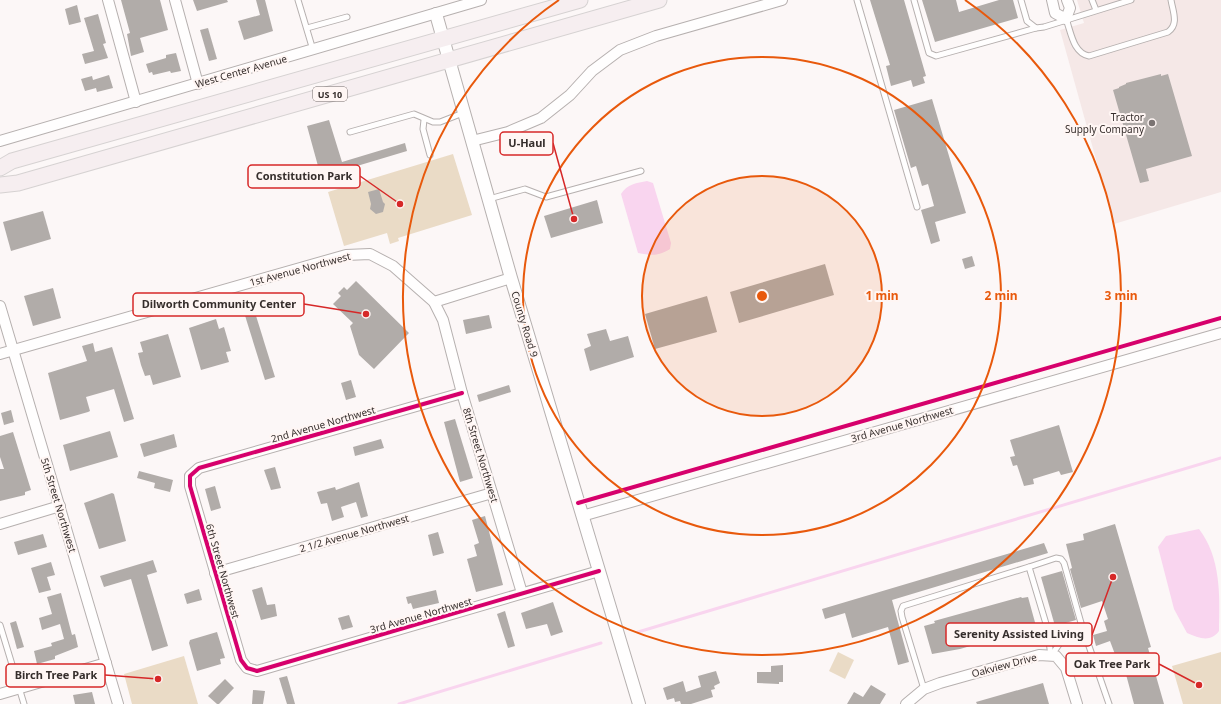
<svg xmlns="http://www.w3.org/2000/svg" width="1221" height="704" font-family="'Noto Sans',sans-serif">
<rect width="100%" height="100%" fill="#fcf7f7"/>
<polygon fill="#f5e8e7" points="1077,0 1221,0 1221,192 1114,224 1060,30 1084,23"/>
<g fill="#eadbc6">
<polygon points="453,154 472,215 398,238 399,241 390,244 387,233 344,246 328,192"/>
<polygon points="838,652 854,660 845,679 829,671"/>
<polygon points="1221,652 1221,704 1183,704 1172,666"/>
<polygon points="184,656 198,704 132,704 124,674"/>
</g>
<g fill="#f9d5ef">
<path d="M647 181 653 183 671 243 670 249C657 257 651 255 638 253L621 194C627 184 637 183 647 181Z"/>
<path d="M1199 529C1221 558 1220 595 1219 631 1210 643 1199 638 1187 633L1174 609 1158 547 1166 536Z"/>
</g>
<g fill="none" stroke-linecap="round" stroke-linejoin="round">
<g stroke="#f9d5ef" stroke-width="3">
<polyline points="638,632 1221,458"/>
<polyline points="399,704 601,643"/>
</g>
</g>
<g fill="#b1aca9">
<polygon points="121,0 160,0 168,30 140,38 144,52 131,56 127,34 130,33"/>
<polygon points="193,0 227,0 228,2 197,11"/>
<polygon points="256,0 265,0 273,31 244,40 238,21 260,15"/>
<polygon points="870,0 904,0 926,76 923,77 925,83 913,87 911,80 891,86 886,66 890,65"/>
<polygon points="922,0 956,0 959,12 999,0 1013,0 1018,18 935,42"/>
<polygon points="77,5 81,22 69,25 65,9"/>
<polygon points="98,14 106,43 103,44 108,58 85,64 82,54 94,51 84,18"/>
<polygon points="208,28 217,59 209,61 200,30"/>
<polygon points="176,53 181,71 171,73 170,71 153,75 152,72 149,73 146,64 166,58 166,55"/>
<polygon points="1161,74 1161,76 1168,74 1192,156 1146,169 1149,181 1140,183 1113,90 1119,88 1119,87 1126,84 1126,83"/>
<polygon points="109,75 113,88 97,92 96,88 85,91 81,79 92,76 93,80"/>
<polygon points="932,99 966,213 935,222 940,241 931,244 921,210 934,206 928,184 922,186 916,166 911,168 894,110"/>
<polygon points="329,120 342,162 405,143 407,151 347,169 349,173 326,179 322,165 318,166 307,126"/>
<polygon points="379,189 383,202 385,204 383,212 376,214 370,209 371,204 368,192"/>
<polygon points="597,200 603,223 551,238 544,216"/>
<polygon points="43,211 51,239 11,251 3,222"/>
<polygon points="972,256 975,266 965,269 962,259"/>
<polygon points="825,264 834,295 739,323 730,292"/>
<polygon points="356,281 409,333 374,369 359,355 350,326 353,323 333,304 341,296 338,293 344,287 347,290"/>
<polygon points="53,288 61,318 33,326 24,296"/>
<polygon points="707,296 717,332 655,349 645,314"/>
<polygon points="253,306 275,377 265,380 243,309"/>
<polygon points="489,315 492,328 466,334 463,320"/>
<polygon points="216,319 219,329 224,327 231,351 226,352 229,362 201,370 189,328"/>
<polygon points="606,329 610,341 628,336 634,357 590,371 584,349 591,346 587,334"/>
<polygon points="168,334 181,377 153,385 150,375 145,376 141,365 138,353 143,352 140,342"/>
<polygon points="93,343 95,352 112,347 134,419 124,422 114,389 86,397 90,411 88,412 60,420 48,373 87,361 82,346"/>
<polygon points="351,380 356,397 346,400 341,383"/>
<polygon points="509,385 511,392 479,402 477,395"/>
<polygon points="11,410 14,422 4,425 1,413"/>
<polygon points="455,419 473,478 460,482 444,422"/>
<polygon points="1059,425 1073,472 1061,475 1059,471 1033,479 1034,484 1024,486 1017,465 1013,466 1010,457 1015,456 1010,440"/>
<polygon points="110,431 118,457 70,471 63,445"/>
<polygon points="13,432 31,490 25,492 25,495 0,501 0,469 4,469 0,457 0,436"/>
<polygon points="174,434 177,447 144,457 140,444"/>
<polygon points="381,439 384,448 355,456 353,447"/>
<polygon points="275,467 281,488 271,490 264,470"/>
<polygon points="139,471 173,480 170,492 154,488 155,483 137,478"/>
<polygon points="359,482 368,516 361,518 356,502 341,507 344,517 332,521 327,503 321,504 317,492 335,487 336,490"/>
<polygon points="215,486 221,508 211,511 205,489"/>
<polygon points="112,493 114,494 126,541 99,549 84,503"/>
<polygon points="485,516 503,585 476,592 467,559 477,556 474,545 479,543 472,520"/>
<polygon points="1115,524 1151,647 1148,648 1164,704 1134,704 1121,656 1116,657 1110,641 1096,646 1093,635 1107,631 1104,621 1108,619 1102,601 1081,608 1070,569 1072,568 1066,544 1084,540 1083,534"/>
<polygon points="438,532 444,553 433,556 428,535"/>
<polygon points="43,534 47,547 18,555 14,542"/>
<polygon points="1044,543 1048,553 892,600 909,662 898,665 888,627 852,638 845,613 825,619 822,609"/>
<polygon points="153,560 157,572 147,575 168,646 152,651 131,579 104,587 100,576"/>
<polygon points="51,562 55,575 47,577 51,590 39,593 31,568"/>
<polygon points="1062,571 1076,620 1055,626 1041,577"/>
<polygon points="262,587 267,605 275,604 277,616 261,620 252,590"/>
<polygon points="199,589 202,600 187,604 184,594"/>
<polygon points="436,590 439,603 413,609 411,603 408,604 406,597"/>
<polygon points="61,593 72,635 75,634 78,647 55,656 55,659 37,664 34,651 52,646 51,643 64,639 60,624 42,630 39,618 52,614 47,597"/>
<polygon points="1021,597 1022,598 1028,597 1036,626 1026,628 1026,630 960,649 932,654 924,626 935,623 934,621"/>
<polygon points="553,602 563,632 551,636 547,624 526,629 521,613"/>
<polygon points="505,611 515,646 508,648 497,614"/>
<polygon points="349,615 353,627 342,630 338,618"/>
<polygon points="16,621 24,647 17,649 10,623"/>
<polygon points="217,632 225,658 220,659 221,664 197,671 189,643 190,640"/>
<polygon points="783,665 783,682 779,682 779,684 757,683 757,672 771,672 771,666"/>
<polygon points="716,671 720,683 714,686 715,689 711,690 713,697 691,704 681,704 680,701 675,702 674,698 667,700 663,688 683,681 686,692 701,687 698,676"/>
<polygon points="287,676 290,686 295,704 287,704 279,678"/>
<polygon points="225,679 234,688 219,704 217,704 208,696"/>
<polygon points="1043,683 1049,704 977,704 976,702"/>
<polygon points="871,685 886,694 880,704 847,704 854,692 863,697"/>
<polygon points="253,690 265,691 263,704 252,704"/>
<polygon points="92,692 95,704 75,704 73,695"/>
</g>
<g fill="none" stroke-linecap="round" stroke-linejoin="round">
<g stroke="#b6b0af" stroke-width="7">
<g id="service">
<polyline points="298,0 313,50"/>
<polyline points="857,0 917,207"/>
<polyline points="914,0 929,53 936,56 1036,28"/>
<polyline points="1021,0 1027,21 1036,28 1044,27 1131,0"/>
<polyline points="1092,0 1096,10"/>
<path d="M1066 19C1071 32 1073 53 1089 56L1168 32C1179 24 1173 12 1171 0"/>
<polyline points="307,28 347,17"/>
<polyline points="424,120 423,129 430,155"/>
<polyline points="350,132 414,114 433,122 440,122 463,113"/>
<polyline points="489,199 525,189 546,197 641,171"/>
<polyline points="1029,567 1056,558 1061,559 1064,563 1081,623 1109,704"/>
<polyline points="0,625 24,704"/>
<polyline points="1051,656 1060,643 1085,635"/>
<polyline points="924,689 902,617 901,611 903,606 1029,567 1047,627 1051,656"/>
</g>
</g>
<g stroke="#b6b0af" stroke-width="12">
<g id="minor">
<polyline points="108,0 136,102"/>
<polyline points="175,0 198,84"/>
<polyline points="1052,0 1055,13 1066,19 1070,8 1067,0"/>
<polyline points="0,141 481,0"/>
<polyline points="472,141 508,132 541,118 570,95 592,71 620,50 656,36 782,0"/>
<polyline points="434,302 511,278"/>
<polyline points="0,306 118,704"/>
<polyline points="0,354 346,255 370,254 393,266 434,302 443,320 462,393 522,593"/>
<polyline points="462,393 199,468 190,476 190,486 241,660 247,668 257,671 599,571"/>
<polyline points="582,516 1221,333"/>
<polyline points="0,524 60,506"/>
<polyline points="215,573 492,493"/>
<polyline points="0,694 106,663"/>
<polyline points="906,704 924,689 940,683 1039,655 1056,656 1066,668 1077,704"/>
</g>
</g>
<g stroke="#b6b0af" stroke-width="14">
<polyline id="tertiary" points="436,14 511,278 639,704"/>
</g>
<g stroke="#d6d2d2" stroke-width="17">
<g id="primary">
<polyline points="0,168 12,161 580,0"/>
<polyline points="0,185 18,183 659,0"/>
</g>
</g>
<use href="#service" stroke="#fffefe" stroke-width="5"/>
<use href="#minor" stroke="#fffefe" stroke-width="10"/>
<use href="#tertiary" stroke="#fffefe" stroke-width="12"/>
<use href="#primary" stroke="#f6eef0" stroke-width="15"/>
<g stroke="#fff6f4" stroke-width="6">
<g id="cycleway">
<polyline points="462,393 199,468 190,476 190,486 241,660 247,668 257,671 599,571"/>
<polyline points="578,503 1221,318"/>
</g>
</g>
<use href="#cycleway" stroke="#d6006c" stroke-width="4"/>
</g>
<circle cx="762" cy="296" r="120" fill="#e8590c" fill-opacity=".12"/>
<g fill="none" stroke="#e8590c" stroke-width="2">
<circle cx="762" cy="296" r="120"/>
<circle cx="762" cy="296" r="239"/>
<path d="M965 0A359 359 0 1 1 559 0"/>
</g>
<circle fill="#7b7473" stroke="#fff6f4" stroke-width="1.5" cx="1152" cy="123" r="4"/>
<g text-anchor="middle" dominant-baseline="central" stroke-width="4" stroke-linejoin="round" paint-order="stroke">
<rect fill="#fff6f4" stroke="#726a68" stroke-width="1" x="313" y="87" width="34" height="14" rx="3"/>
<g font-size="9" font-weight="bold" fill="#362e2c">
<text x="330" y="94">US 10</text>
</g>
<g font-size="10" fill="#362e2c" stroke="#fff6f4">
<text transform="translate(241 71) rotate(-16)">West Center Avenue</text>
<text transform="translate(300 269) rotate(-15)">1st Avenue Northwest</text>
<text transform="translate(525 324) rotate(73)">County Road 9</text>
<text transform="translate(323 424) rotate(-16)">2nd Avenue Northwest</text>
<text transform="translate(902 424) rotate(-16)">3rd Avenue Northwest</text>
<text transform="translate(481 455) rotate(73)">8th Street Northwest</text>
<text transform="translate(59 505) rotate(73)">5th Street Northwest</text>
<text transform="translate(354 533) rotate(-16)">2 1/2 Avenue Northwest</text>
<text transform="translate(223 571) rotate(74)">6th Street Northwest</text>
<text transform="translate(421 615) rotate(-16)">3rd Avenue Northwest</text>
<text transform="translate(1004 665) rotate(-15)">Oakview Drive</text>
</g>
<g font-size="10" fill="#362e2c" stroke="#fff6f4" text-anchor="end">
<text x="1144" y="117">Tractor<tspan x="1144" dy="12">Supply Company</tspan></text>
</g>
</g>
<circle cx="762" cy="296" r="6" fill="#e8590c" stroke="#fff6f4" stroke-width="2"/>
<g font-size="12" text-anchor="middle" font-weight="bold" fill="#e8590c" stroke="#fff6f4" stroke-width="4" stroke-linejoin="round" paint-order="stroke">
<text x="882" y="300">1 min</text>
<text x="1001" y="300">2 min</text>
<text x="1121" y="300">3 min</text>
</g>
<path fill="none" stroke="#d62828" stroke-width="1.5" d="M574 219L553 143M400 204L360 176M366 314L304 304M1113 577L1092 635M1199 685L1159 664M158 679L105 675"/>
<g fill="#d62828" stroke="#fff6f4" stroke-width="1.5">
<circle cx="574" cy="219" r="4"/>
<circle cx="400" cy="204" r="4"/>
<circle cx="366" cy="314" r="4"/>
<circle cx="1113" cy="577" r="4"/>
<circle cx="1199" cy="685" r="4"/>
<circle cx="158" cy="679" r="4"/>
</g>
<g fill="#fff6f4" stroke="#d62828" stroke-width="1.5">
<rect x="500" y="132" width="53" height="23" rx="4"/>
<rect x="248" y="165" width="112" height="23" rx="4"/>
<rect x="133" y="293" width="171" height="23" rx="4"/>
<rect x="946" y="623" width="146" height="23" rx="4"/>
<rect x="1066" y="653" width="93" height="23" rx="4"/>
<rect x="6" y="664" width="99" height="23" rx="4"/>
</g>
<g font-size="11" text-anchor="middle" font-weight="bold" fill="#362e2c">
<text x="527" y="147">U-Haul</text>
<text x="304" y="180">Constitution Park</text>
<text x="219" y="308">Dilworth Community Center</text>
<text x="1019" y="638">Serenity Assisted Living</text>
<text x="1112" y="668">Oak Tree Park</text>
<text x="56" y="679">Birch Tree Park</text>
</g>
</svg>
